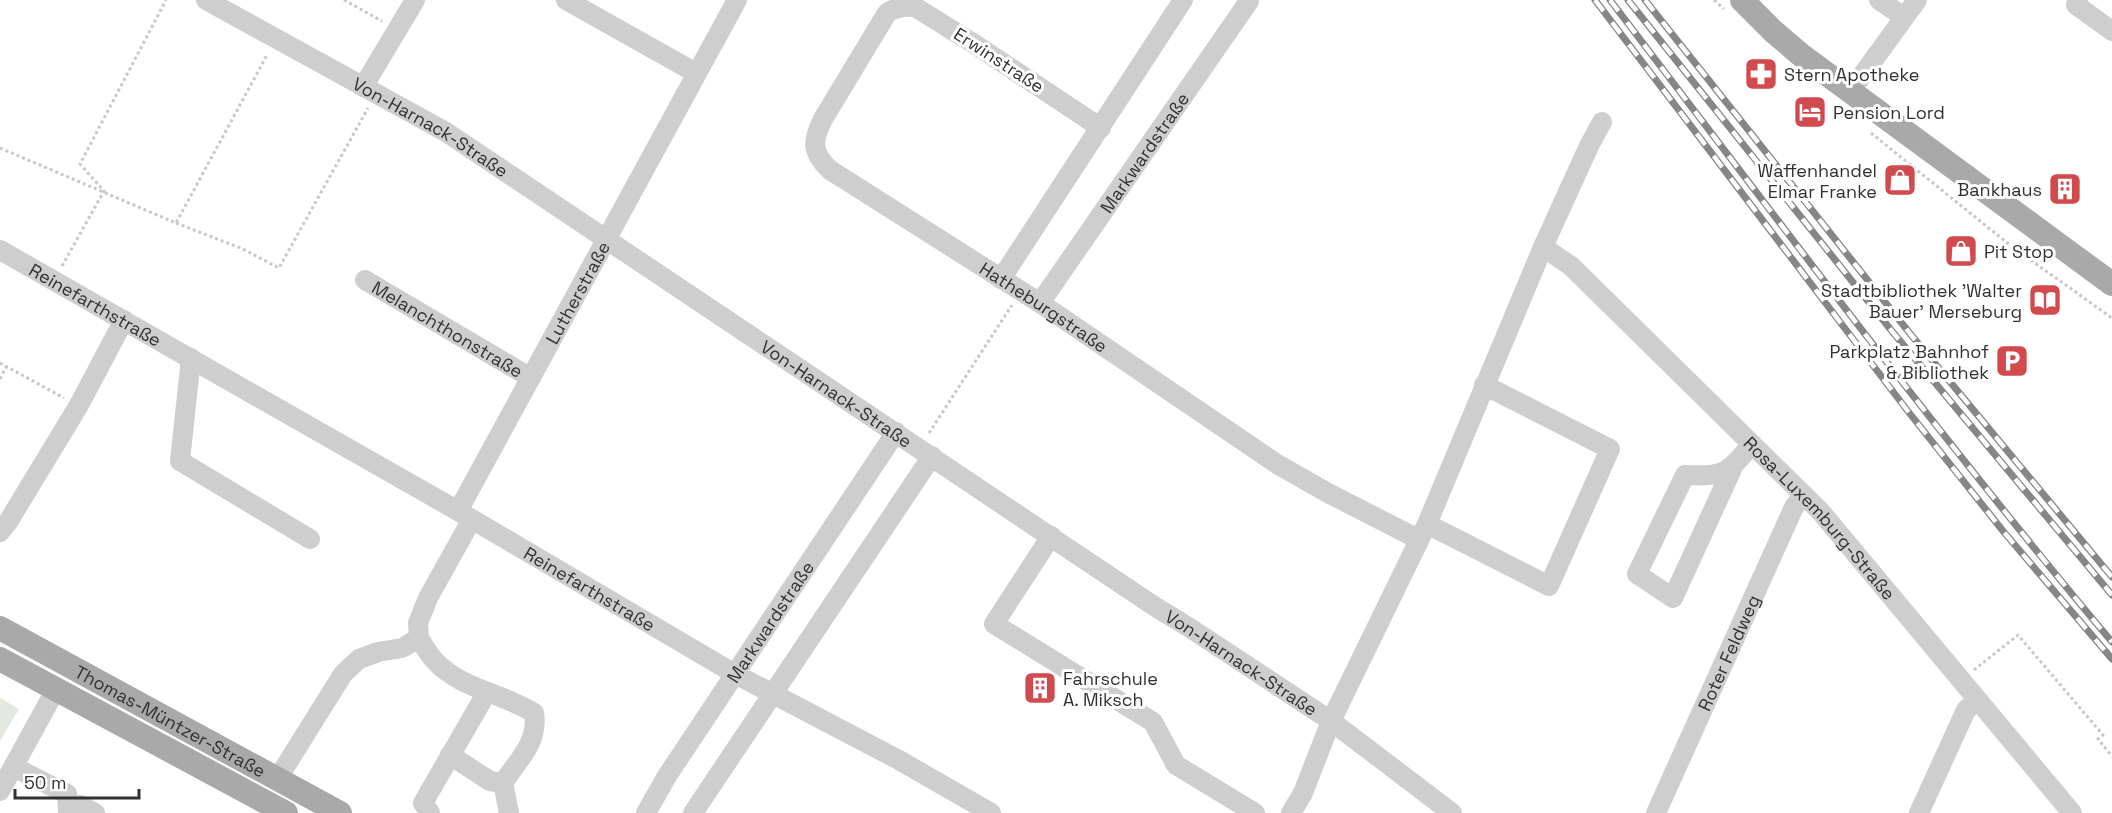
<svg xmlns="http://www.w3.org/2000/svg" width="2112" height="813" font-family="'Space Grotesk',sans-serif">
<rect width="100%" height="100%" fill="#fff"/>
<polygon fill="#e3e9de" points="0,698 19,709 0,741"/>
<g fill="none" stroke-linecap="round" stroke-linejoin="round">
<g stroke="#c8c8c8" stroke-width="3" stroke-dasharray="3 3" stroke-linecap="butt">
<polyline points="344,0 382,21"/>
<polyline points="1714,0 1724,9"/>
<polyline points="1871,133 2011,246 2112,318"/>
<polyline points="0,148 176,223 267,55"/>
<polyline points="176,223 243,249 279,268 368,108"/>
<polyline points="62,266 104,191 80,164 166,0"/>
<polyline points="0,363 64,398"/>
<polyline points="0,379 6,367"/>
<polyline points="929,433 1012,305"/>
<polyline points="1974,670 2018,635 2103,735 2098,739 2112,756"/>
</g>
<g stroke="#cecece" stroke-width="20">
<path id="s1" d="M206 0 446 132 1154 606 1190 628 1331 721 1452 813"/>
<polyline points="566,0 696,73"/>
<polyline points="1879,0 1904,17"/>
<polyline points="2078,0 2076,5 2112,31"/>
<polyline points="363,87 415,0"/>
<polyline points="1850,92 1917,0"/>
<path id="s2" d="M1101 128 976 45 915 7C904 6 896 7 887 13L823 119C812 141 811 152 830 170L1040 303 1277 464 1328 493 1418 539"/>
<path id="s3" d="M1543 247 1571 266 1821 512 2072 813"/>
<path id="s4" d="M0 250 458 511 735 674 899 760 991 813"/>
<polyline points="1001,279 1183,0"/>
<path id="s5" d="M365 280 531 378"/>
<path id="s6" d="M1040 303 1249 1 1248 0"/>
<polyline points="191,358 180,461 310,539"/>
<path d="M1732 469 1673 598 1637 574 1685 475C1724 477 1728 473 1752 444"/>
<path id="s7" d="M458 511 737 0"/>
<polyline points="1427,524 1549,586 1610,449 1484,385"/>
<polyline points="0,532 8,522 79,405 124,320"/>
<polyline points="1051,536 994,624 1153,722 1176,765 1255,813"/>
<path d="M419 638C424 646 428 654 435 661 461 689 503 693 534 713 539 742 518 760 503 783L509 813"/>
<polyline points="450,755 490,781 503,783"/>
<polyline points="14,767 67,794 68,813"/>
<polyline points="278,778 343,674 359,659 378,652 402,648 419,638 418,623 428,598 472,519"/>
<polyline points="0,791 56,689"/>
<polyline points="68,804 80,805 95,813"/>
<polyline points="430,813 423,803 487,692"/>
<path id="s8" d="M646 813 667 776 896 432"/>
<polyline points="693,813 932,456"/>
<polyline points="1291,813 1303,793 1331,721 1427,524 1543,247 1589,146 1602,122"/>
<path id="s9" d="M1656 813 1794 507 1804 495"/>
<polyline points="1919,813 1966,710 1977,700"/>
</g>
<g stroke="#a9a9a9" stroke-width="24">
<polyline points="1742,0 1774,32 1801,55 2112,284"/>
<path id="s10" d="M0 628 340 813"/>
<polyline points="0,659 286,813"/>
</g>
<g stroke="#868686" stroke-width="7">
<g id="rail">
<polyline points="1595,0 1907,410 2003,531 2112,659"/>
<path d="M1610 0C1775 216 1937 434 2112 642"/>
<polyline points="1628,0 1891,330 2112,595"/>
<polyline points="1645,0 1912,336 2112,577"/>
</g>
</g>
<use href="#rail" stroke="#fff" stroke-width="4.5" stroke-dasharray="14" stroke-linecap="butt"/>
</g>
<defs>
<g id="pharmacy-square" transform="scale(1.725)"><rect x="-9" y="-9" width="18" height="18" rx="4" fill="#d14a4d" stroke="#fff"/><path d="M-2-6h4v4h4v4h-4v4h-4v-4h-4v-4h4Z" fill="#fff"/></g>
<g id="hotel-square" transform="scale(1.725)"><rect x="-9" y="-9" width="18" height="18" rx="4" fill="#d14a4d" stroke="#fff"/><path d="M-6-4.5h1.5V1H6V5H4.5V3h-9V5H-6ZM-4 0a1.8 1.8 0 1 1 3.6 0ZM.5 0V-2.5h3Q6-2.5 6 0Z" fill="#fff"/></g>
<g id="shop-square" transform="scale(1.725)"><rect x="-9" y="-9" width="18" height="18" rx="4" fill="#d14a4d" stroke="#fff"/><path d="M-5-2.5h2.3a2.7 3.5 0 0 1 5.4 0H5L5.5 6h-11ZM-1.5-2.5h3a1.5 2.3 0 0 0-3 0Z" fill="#fff"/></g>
<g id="building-square" transform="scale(1.725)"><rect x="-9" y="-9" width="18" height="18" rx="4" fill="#d14a4d" stroke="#fff"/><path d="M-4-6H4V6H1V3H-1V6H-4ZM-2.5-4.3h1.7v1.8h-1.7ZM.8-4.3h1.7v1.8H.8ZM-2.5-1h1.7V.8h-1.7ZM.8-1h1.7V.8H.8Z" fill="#fff"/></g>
<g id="library-square" transform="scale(1.725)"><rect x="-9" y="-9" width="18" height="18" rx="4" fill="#d14a4d" stroke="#fff"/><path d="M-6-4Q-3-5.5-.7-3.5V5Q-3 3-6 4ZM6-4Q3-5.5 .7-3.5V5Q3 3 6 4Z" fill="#fff"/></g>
<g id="parking-square" transform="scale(1.725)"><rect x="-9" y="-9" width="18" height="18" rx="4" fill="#d14a4d" stroke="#fff"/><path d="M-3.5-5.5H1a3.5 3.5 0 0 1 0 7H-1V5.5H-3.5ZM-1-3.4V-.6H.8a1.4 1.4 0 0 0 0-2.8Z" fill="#fff"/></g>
</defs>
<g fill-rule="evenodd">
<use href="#pharmacy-square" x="1761" y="74"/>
<use href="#hotel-square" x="1810" y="112"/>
<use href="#shop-square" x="1900" y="180"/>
<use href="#building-square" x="2065" y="189"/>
<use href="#shop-square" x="1961" y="251"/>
<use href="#library-square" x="2045" y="300"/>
<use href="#parking-square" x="2012" y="361"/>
<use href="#building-square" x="1040" y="688"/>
</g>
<g text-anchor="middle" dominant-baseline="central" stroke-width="6" stroke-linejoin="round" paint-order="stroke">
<g font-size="18" fill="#313131" stroke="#fff">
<text transform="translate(999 60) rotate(33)">Erwinstraße</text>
<text stroke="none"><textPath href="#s1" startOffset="258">Von-Harnack-Straße</textPath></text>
<text stroke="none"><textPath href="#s6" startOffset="183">Markwardstraße</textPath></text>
<text stroke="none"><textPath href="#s7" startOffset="249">Lutherstraße</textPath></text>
<text stroke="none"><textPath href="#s4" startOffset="110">Reinefarthstraße</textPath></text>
<text stroke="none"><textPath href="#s2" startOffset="686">Hatheburgstraße</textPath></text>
<text stroke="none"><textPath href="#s5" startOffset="96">Melanchthonstraße</textPath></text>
<text stroke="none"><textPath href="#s1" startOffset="744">Von-Harnack-Straße</textPath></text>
<text stroke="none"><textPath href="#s3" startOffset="388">Rosa-Luxemburg-Straße</textPath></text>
<text stroke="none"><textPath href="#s4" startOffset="680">Reinefarthstraße</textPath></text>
<text stroke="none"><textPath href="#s8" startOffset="228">Markwardstraße</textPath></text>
<text stroke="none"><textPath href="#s9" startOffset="176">Roter Feldweg</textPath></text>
<text stroke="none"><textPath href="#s1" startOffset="1230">Von-Harnack-Straße</textPath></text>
<text stroke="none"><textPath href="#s10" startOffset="194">Thomas-Müntzer-Straße</textPath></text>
</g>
<g font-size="18" fill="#313131" stroke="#fff" text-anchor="start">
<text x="1784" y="74">Stern Apotheke</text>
<text x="1833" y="112">Pension Lord</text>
<text x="1877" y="170" text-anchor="end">Waffenhandel<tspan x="1877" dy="21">Elmar Franke</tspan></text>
<text x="2042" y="189" text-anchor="end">Bankhaus</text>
<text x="1984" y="251">Pit Stop</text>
<text x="2022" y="290" text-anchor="end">Stadtbibliothek 'Walter<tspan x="2022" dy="21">Bauer' Merseburg</tspan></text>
<text x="1989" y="351" text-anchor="end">Parkplatz Bahnhof<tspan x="1989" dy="21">&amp; Bibliothek</tspan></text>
<text x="1063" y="678">Fahrschule<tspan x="1063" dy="21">A. Miksch</tspan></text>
</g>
</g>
<path d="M15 789v9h124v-9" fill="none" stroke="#313131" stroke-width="3"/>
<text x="24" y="789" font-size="18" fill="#313131" stroke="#ffffff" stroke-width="4.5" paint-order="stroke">50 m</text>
</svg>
